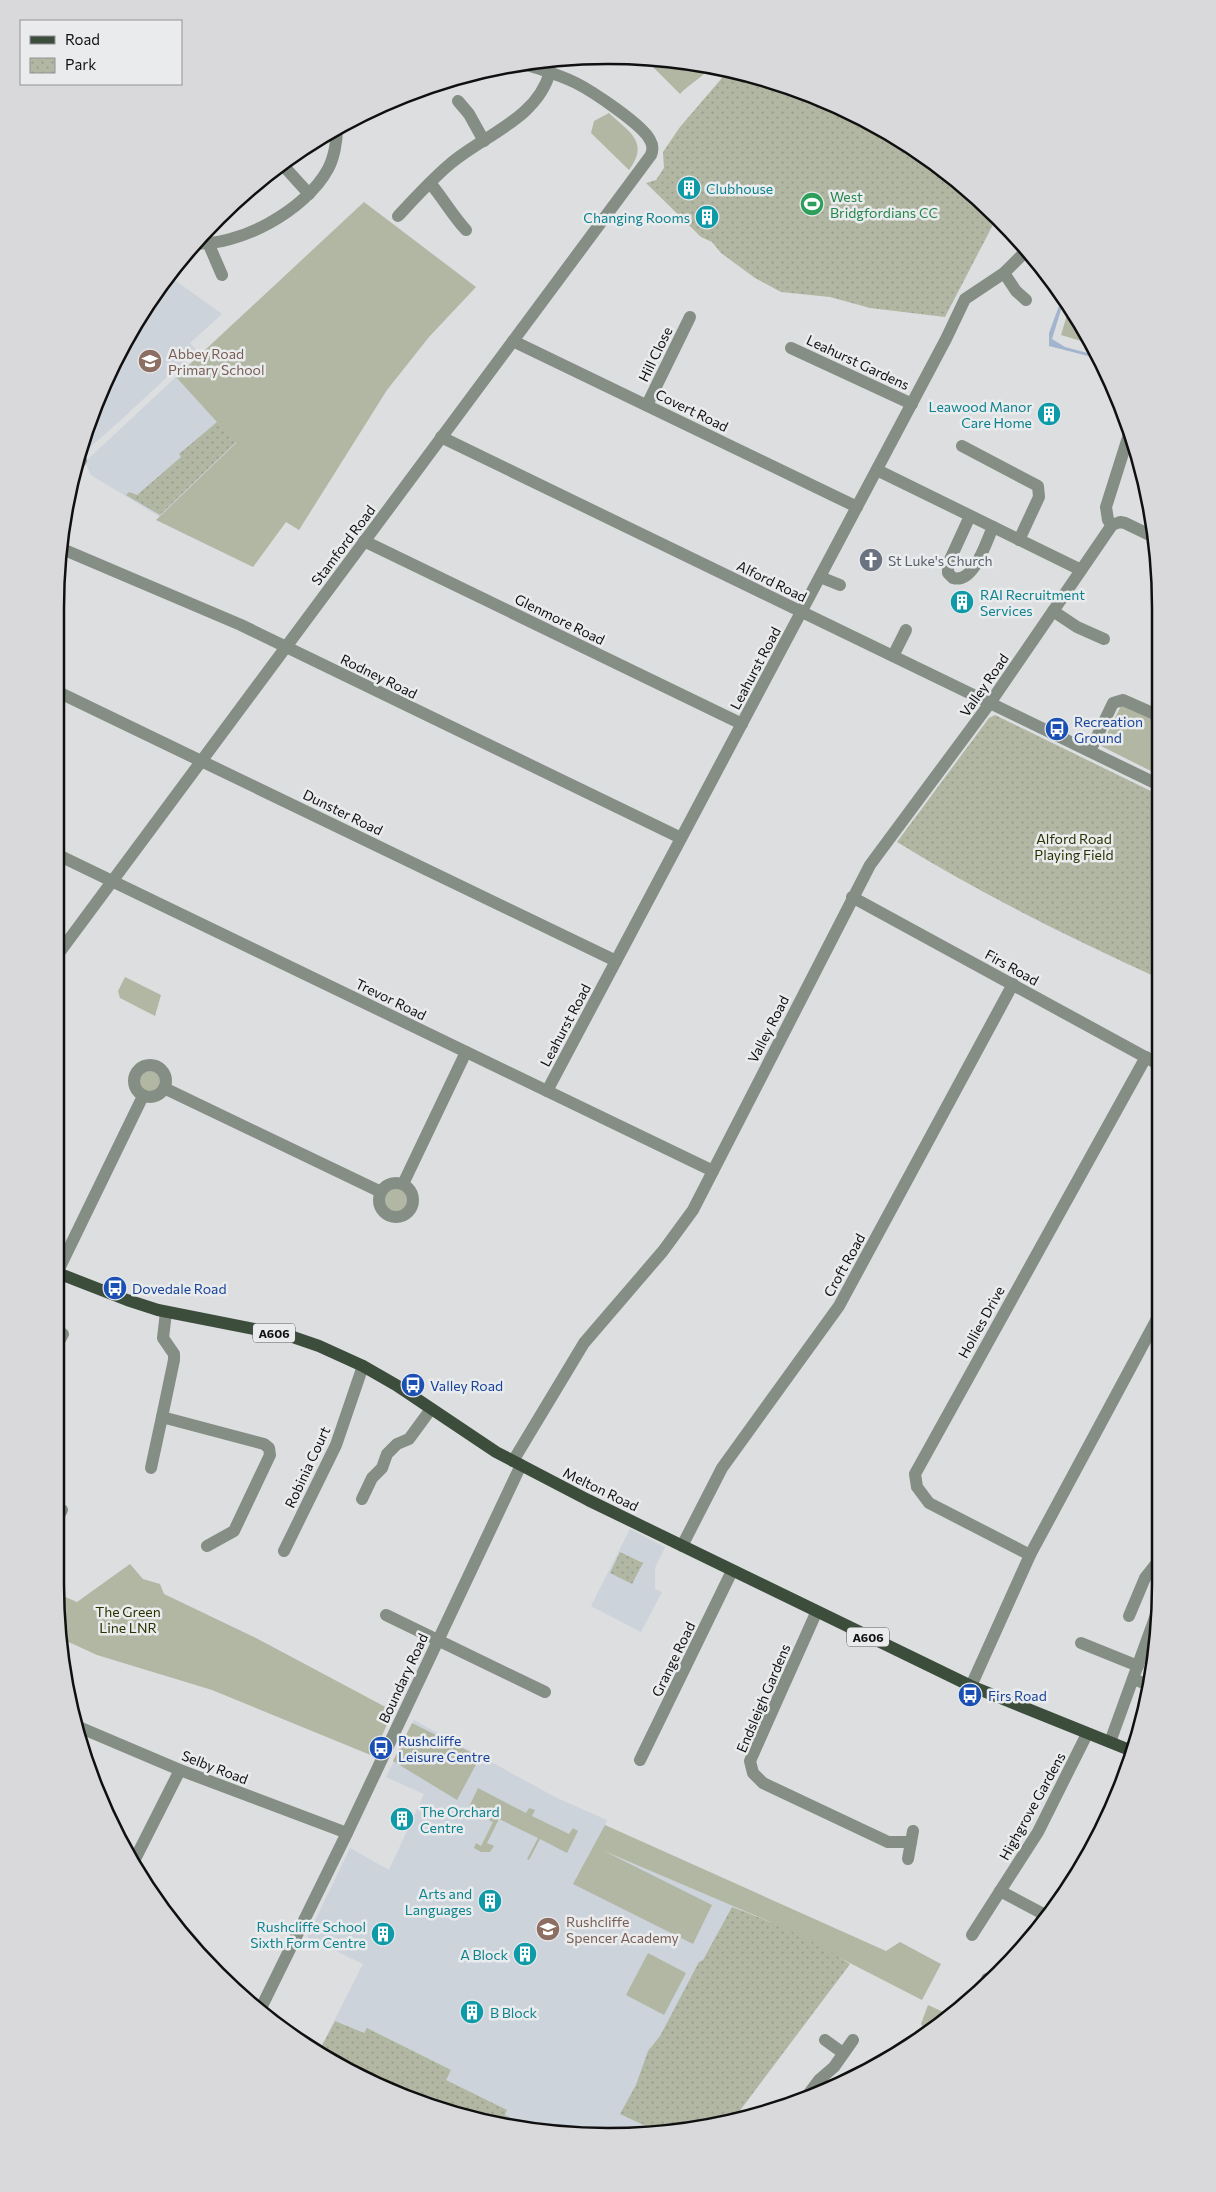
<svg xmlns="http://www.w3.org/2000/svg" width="1216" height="2192" font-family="Commissioner,sans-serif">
<defs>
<pattern id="park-dots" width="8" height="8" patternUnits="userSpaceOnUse" patternTransform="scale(1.25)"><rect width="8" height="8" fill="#b1b7a3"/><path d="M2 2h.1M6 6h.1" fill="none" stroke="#979c8b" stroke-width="1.8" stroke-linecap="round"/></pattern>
</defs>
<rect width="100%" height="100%" fill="#dcdee0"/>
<g fill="#cdd3db">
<polygon points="169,276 222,314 190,343 196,350 122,419 80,456 77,456 129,332"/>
<polygon points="176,377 236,443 160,517 91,475 85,462"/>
<polygon points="630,1529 665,1547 655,1568 655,1589 662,1592 641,1632 591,1606"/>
<polygon points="414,1720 557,1798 607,1820 595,1847 747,1912 850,1964 732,2121 644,2136 572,2136 465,2118 396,2095 318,2053 363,1964 307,1937 350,1848 389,1870 424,1794 386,1777"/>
</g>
<g fill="#b1b7a3">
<path d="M645 59 680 60 710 67C701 79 689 84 680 94Z"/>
<path d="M609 113C629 132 650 142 629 170L591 133 594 121Z"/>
<polygon points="364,202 476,287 429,337 387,390 299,530 286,522 253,567 156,520 236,443 176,377"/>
<polygon points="1070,305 1088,343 1061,335"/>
<polygon points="1122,704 1157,721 1157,774 1101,746"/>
<polygon points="125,977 161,995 155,1016 120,998 118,991"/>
<circle cx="150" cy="1081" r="12"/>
<circle cx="396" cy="1200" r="12"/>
<polygon points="130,1564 143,1579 160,1584 164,1594 256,1638 393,1711 373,1756 212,1690 97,1655 60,1638 56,1593 77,1602"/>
<polygon points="412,1723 480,1757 457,1800 393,1761"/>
<polygon points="478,1788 526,1813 529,1808 535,1810 532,1816 569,1834 573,1828 578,1831 567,1853 540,1839 529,1860 527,1859 538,1838 499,1819 487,1843 494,1846 490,1852 481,1852 474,1848 476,1843 481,1846 493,1822 468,1809"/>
<polygon points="605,1825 886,1951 900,1942 941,1964 922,2000 768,1921 604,1851 712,1905 693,1944 573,1884"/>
<polygon points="648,1953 686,1973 664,2015 626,1995"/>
<polygon points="928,2005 952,2016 928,2034 921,2024"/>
</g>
<g fill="url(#park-dots)">
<polygon points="728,71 785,84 870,122 878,131 900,140 973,192 996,219 945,317 870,308 830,297 781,292 755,278 721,253 712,242 701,237 646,183 656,180 664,168 663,152 680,127"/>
<polygon points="217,422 236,442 160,515 126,495 129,492 137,495 181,457 179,454"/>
<path d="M995 715 1157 794 1158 978C1069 937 981 894 897 842L989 718Z"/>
<polygon points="620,1552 643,1563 632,1584 610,1573"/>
<path d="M732 1907C772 1922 814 1940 850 1964L732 2121 650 2135 652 2129 620 2114 636 2085 648 2051 660 2036 699 1962 703 1960Z"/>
<polygon points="335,2021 364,2033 367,2028 451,2070 446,2080 507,2110 505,2115 534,2130 465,2118 396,2095 318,2053"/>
</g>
<polygon fill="#a3b4ce" points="1063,295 1065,297 1052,339 1065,347 1095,355 1096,358 1049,346 1049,333"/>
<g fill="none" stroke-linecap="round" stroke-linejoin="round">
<g stroke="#848e84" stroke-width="12">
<polyline points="458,101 469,114 484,141"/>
<polyline points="281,163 309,194"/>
<path d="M430 183C443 198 452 215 466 230"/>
<path d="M398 216C415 198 431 180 450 164 484 135 537 119 550 72"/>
<path d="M192 243C238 248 306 210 328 169 334 158 337 141 337 128"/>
<polyline points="209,245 222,275"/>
<polyline points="1004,273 1016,291 1026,300"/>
<polyline points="513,341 857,507"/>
<polyline points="791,348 912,404"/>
<polyline points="647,405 690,317"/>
<polyline points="441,437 1157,784"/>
<polyline points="962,446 1038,486 1039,497 1019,540"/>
<polyline points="877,470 1081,570"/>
<polyline points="72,476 81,460"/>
<path d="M970 516 948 564V573L953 578C974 584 986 542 993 527"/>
<polyline points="1112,525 1108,520 1106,507 1131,428"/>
<polyline points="364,541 742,724"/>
<polyline points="60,548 241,625 681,838"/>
<polyline points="820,577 840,585"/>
<polyline points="1053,611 1077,627 1104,639"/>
<polyline points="893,656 906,630"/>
<polyline points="56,691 616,961"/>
<polyline points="1090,751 1113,703 1123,700 1157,715"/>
<polyline points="56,854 713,1171"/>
<polyline points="852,897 1158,1064"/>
<path d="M56 957 651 155C653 150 653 145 650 140 643 125 592 91 576 83 560 75 542 70 525 64"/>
<circle cx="150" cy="1081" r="16"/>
<polyline points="164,1088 381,1192"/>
<polyline points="547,1091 946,339 965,299 1004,273 1025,252"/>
<circle cx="396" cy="1200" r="17"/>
<polyline points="403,1184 466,1052"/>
<polyline points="57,1273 143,1096"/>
<polyline points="166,1312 163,1338 174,1354 174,1360 162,1417 264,1444 269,1448 270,1455 234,1531 207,1546"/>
<polyline points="55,1349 63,1334"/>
<polyline points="513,1461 584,1343 663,1251 693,1210 870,865 990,703 1112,525 1120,522 1125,523 1156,538"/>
<polyline points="151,1468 162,1417"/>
<polyline points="362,1499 372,1478 382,1468 387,1454 397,1444 409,1439 431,1409"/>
<polyline points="55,1523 62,1510 55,1506"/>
<polyline points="682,1546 722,1468 839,1306 1013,984"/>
<polyline points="284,1551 336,1445 363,1366"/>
<polyline points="1030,1555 929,1503 917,1487 915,1474 1146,1057"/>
<polyline points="816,1613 750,1761 753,1773 763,1783 888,1842 911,1842 913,1831"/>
<polyline points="386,1615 545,1692"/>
<polyline points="1129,1616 1145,1578 1160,1559"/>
<polyline points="1081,1643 1138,1666"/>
<polyline points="1133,1679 1149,1685"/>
<polyline points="971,1686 1030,1555 1159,1315"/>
<polyline points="74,1725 180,1770 347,1833"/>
<polyline points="1110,1742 1160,1604"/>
<polyline points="640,1760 732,1571"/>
<polyline points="908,1859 911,1842"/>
<polyline points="132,1865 180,1770"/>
<polyline points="1000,1891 1049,1917"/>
<polyline points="972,1935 1038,1832 1087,1734"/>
<polyline points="987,1979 993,1978"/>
<polyline points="259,2012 347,1833 521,1465"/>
<polyline points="825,2040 843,2053"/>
<polyline points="804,2100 819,2080 834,2067 853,2040"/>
</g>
<polyline stroke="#3c4d3c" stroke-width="12" points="55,1272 127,1300 158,1310 290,1336 319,1346 363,1366 396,1385 496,1452 588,1500 971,1686 1132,1751"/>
</g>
<defs>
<g id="building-disc" transform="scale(1.25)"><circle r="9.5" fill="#0f9aa8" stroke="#eaebed"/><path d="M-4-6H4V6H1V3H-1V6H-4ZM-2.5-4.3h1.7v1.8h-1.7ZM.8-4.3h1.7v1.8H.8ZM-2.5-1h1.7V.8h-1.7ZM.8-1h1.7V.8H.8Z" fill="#fff"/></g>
<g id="stadium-disc" transform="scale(1.25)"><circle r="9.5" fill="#2e9e5b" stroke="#eaebed"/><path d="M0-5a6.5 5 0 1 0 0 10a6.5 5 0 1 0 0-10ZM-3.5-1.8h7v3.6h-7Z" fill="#fff"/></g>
<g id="school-disc" transform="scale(1.25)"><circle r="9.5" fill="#8d6e63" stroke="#eaebed"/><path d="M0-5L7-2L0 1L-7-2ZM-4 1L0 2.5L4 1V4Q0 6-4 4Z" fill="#fff"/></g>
<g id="church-disc" transform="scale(1.25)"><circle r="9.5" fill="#6b7280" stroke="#eaebed"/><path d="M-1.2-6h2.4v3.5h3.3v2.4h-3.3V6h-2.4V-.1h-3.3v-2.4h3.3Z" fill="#fff"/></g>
<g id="bus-disc" transform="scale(1.25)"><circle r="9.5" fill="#1a4fb4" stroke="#eaebed"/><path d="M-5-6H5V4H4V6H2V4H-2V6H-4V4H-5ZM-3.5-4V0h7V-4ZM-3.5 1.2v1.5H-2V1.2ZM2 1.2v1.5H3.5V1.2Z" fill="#fff"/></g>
</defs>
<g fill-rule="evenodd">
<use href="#building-disc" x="689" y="188"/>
<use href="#stadium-disc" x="812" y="204"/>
<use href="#building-disc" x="707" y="217"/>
<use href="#school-disc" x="150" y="361"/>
<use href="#building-disc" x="1049" y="414"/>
<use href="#church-disc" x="871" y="560"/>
<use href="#building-disc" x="962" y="602"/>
<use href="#bus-disc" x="1057" y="729"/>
<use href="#bus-disc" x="115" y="1288"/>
<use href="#bus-disc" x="413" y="1385"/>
<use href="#bus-disc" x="970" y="1695"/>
<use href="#bus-disc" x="381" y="1748"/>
<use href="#building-disc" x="402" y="1819"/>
<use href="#building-disc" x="490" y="1901"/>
<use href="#school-disc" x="548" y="1929"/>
<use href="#building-disc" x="383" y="1934"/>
<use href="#building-disc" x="525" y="1954"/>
<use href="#building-disc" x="472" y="2012"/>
</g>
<g text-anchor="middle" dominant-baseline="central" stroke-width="5" stroke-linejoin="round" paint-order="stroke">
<g fill="#eaebed" stroke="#515253" stroke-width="1">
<rect x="253" y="1323.5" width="42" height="19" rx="4"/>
<rect x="847" y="1627.5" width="42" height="19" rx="4"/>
</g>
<g font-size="12" font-weight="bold" fill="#101011">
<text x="274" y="1333">A606</text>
<text x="868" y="1637">A606</text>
</g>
<g font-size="14" fill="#0d838f" stroke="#eaebed" text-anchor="end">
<text x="706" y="188" text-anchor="start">Clubhouse</text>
<text x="690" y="217">Changing Rooms</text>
<text x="1032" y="406">Leawood Manor<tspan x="1032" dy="16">Care Home</tspan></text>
<text x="980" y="594" text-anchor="start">RAI Recruitment<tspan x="980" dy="16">Services</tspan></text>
<text x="420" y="1811" text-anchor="start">The Orchard<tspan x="420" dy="16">Centre</tspan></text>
<text x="472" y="1893">Arts and<tspan x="472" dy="16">Languages</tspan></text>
<text x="366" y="1926">Rushcliffe School<tspan x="366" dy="16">Sixth Form Centre</tspan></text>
<text x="508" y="1954">A Block</text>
<text x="490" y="2012" text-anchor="start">B Block</text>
</g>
<g font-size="14" fill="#27864d" stroke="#eaebed" text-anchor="start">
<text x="830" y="196">West<tspan x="830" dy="16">Bridgfordians CC</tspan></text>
</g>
<g font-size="14" fill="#785e54" stroke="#eaebed" text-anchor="start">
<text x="168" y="353">Abbey Road<tspan x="168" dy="16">Primary School</tspan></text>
<text x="566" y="1921">Rushcliffe<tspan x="566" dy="16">Spencer Academy</tspan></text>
</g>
<g font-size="14" fill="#101011" stroke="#eaebed">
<text transform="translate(655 354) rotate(-64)">Hill Close</text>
<text transform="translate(858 362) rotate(25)">Leahurst Gardens</text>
<text transform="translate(692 410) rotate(26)">Covert Road</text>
<text transform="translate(343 545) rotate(-53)">Stamford Road</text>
<text transform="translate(772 581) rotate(26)">Alford Road</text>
<text transform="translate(560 619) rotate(26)">Glenmore Road</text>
<text transform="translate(755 668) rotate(-62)">Leahurst Road</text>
<text transform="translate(379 676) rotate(26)">Rodney Road</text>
<text transform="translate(984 685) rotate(-55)">Valley Road</text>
<text transform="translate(343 812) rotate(26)">Dunster Road</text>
<text transform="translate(1012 967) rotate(29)">Firs Road</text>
<text transform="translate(391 999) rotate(26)">Trevor Road</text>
<text transform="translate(565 1025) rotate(-62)">Leahurst Road</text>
<text transform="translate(768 1029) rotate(-63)">Valley Road</text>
<text transform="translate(844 1265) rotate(-61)">Croft Road</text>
<text transform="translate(981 1322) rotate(-61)">Hollies Drive</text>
<text transform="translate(307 1467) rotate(-65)">Robinia Court</text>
<text transform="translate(601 1489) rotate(26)">Melton Road</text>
<text transform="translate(673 1659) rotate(-64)">Grange Road</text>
<text transform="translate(403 1678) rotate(-65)">Boundary Road</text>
<text transform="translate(763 1698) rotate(-67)">Endsleigh Gardens</text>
<text transform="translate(215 1767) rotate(21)">Selby Road</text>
<text transform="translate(1032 1806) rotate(-61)">Highgrove Gardens</text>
</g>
<g font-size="14" fill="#5b616d" stroke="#eaebed" text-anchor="start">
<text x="888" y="560">St Luke's Church</text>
</g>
<g font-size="14" fill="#164399" stroke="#eaebed" text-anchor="start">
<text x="1074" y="721">Recreation<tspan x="1074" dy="16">Ground</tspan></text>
<text x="132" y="1288">Dovedale Road</text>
<text x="430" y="1385">Valley Road</text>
<text x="988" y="1695">Firs Road</text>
<text x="398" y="1740">Rushcliffe<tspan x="398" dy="16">Leisure Centre</tspan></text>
</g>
<g font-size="14" fill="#293301" stroke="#eaebed">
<text x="1074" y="838">Alford Road<tspan x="1074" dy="16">Playing Field</tspan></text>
<text x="128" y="1611">The Green<tspan x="128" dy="16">Line LNR</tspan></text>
</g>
</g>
<path d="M0 0H1216V2192H0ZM608 64H608A544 544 0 0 1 1152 608V1584A544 544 0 0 1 608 2128H608A544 544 0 0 1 64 1584V608A544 544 0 0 1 608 64Z" fill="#d9d9db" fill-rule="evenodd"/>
<path fill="none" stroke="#101011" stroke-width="2.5" d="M608 64H608A544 544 0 0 1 1152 608V1584A544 544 0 0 1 608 2128H608A544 544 0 0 1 64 1584V608A544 544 0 0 1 608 64Z"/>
<rect x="20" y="20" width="162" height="65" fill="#eaebed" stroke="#939395"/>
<rect x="30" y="36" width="25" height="8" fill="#3c4d3c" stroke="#939395"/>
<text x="65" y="45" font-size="15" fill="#101011">Road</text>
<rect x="30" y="58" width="25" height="15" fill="url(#park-dots)" stroke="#939395"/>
<text x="65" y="70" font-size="15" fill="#101011">Park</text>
</svg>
